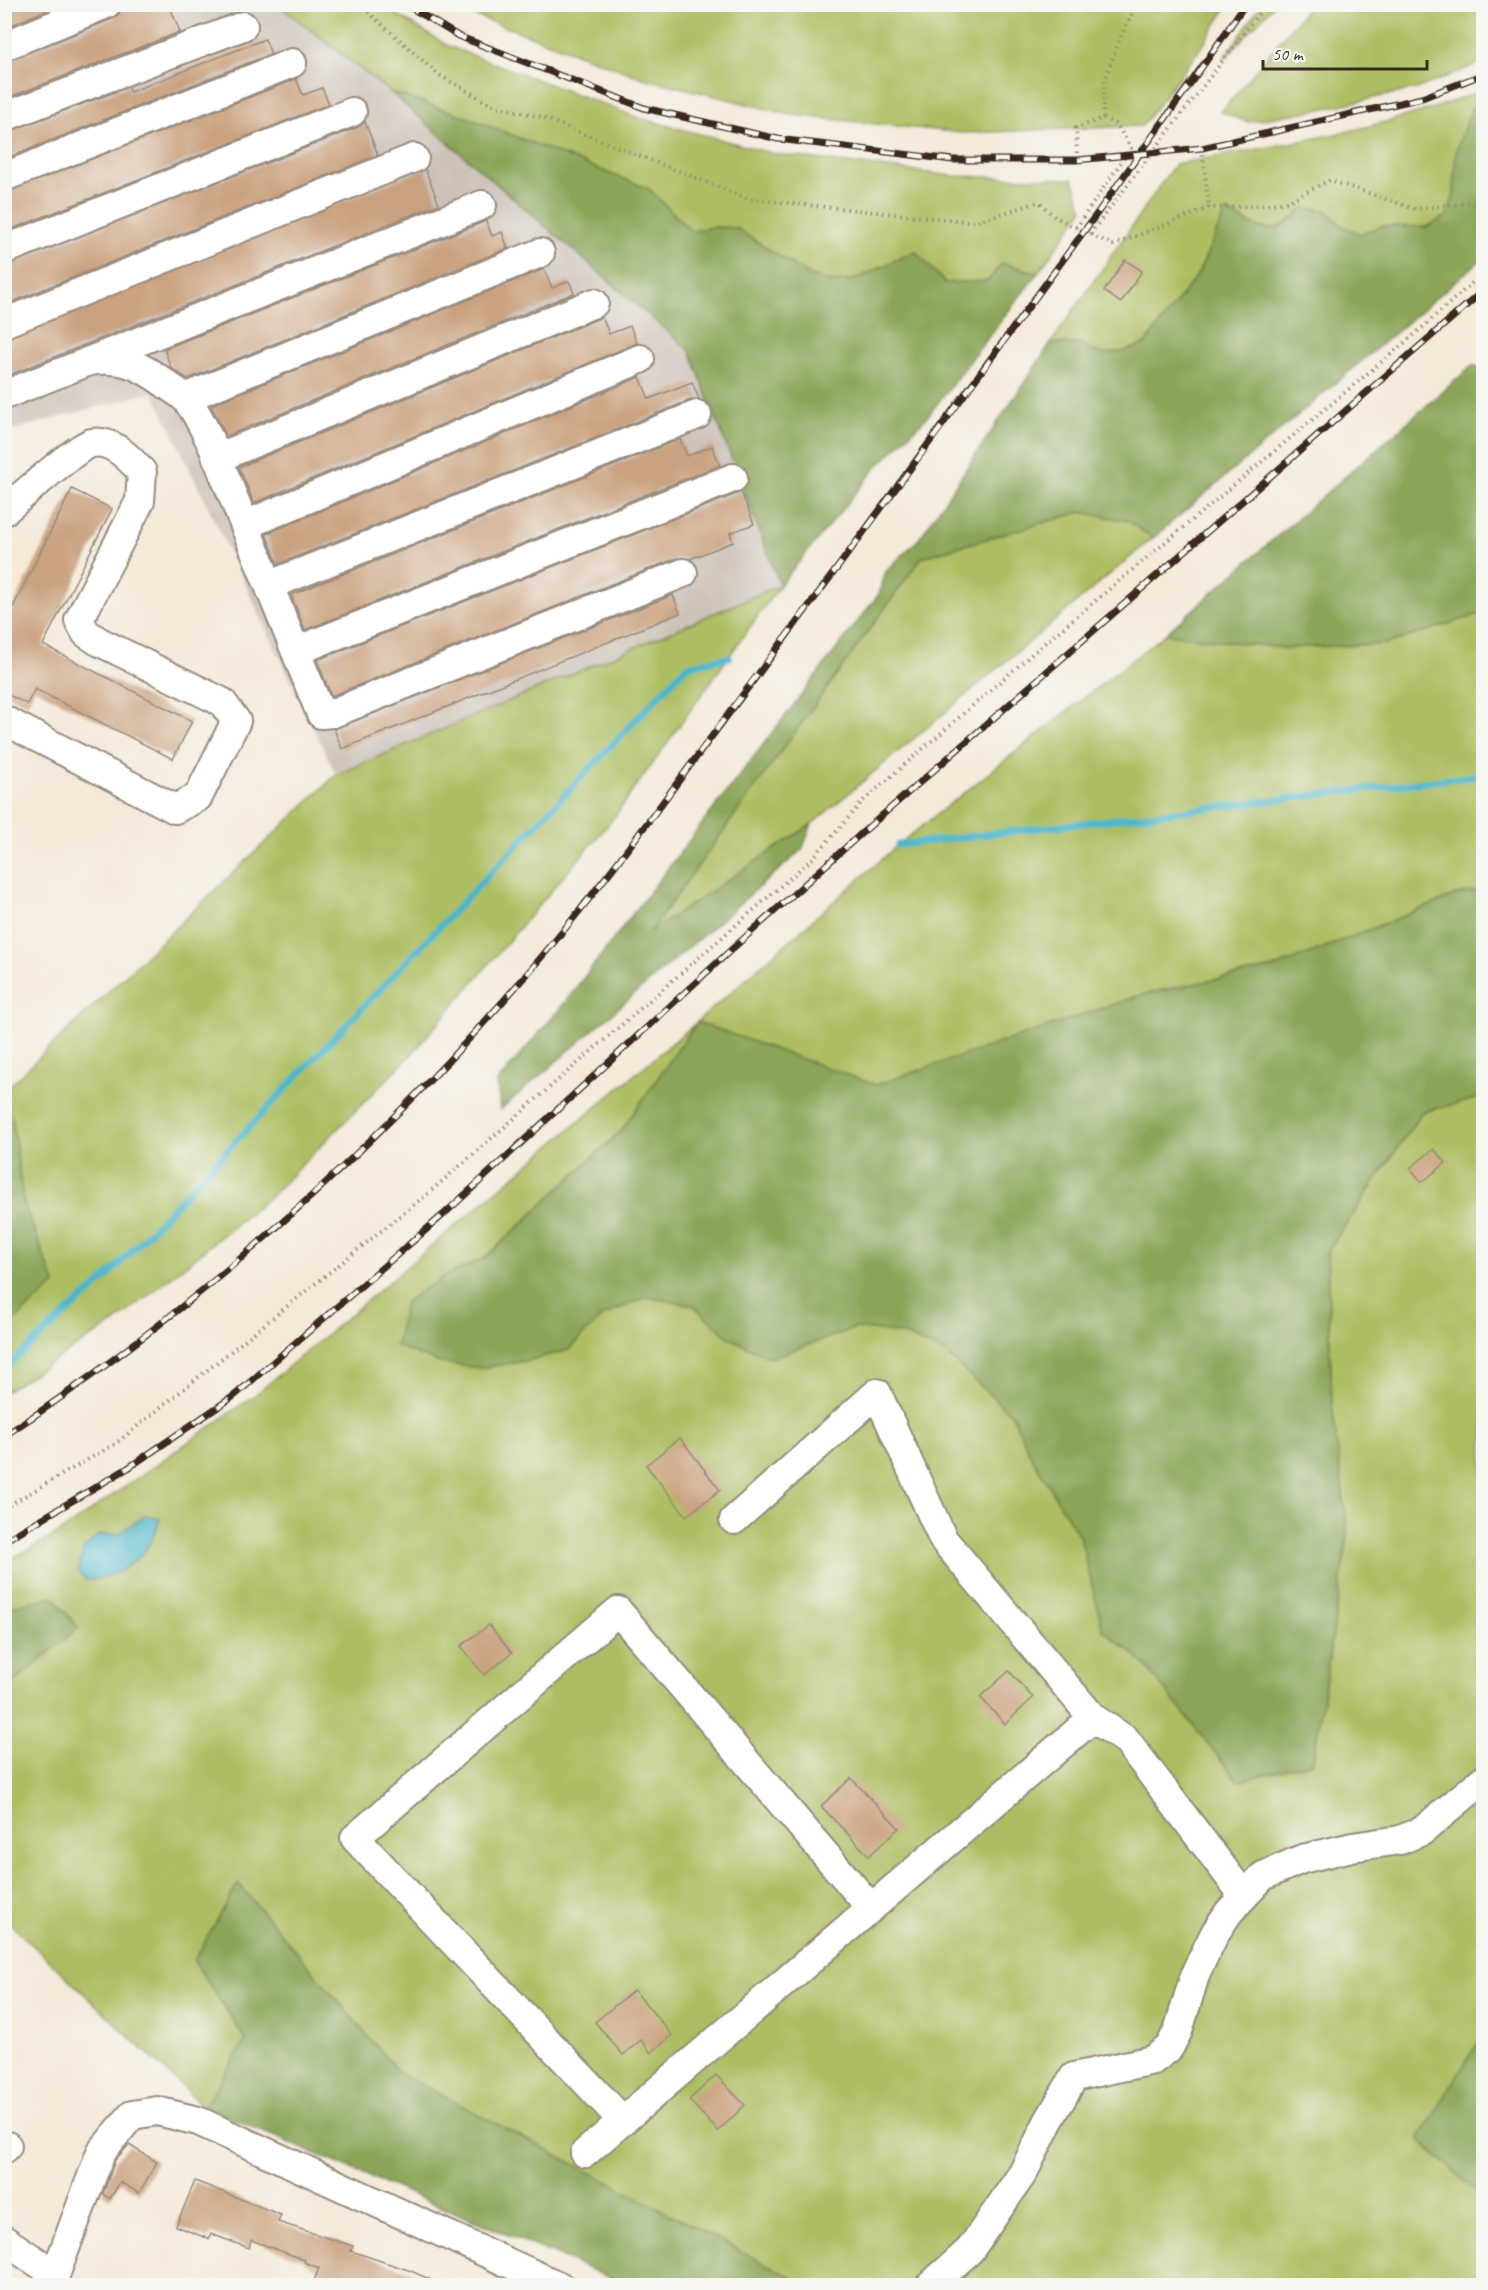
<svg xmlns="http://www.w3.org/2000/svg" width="1488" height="2290" font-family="Caveat,sans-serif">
<rect width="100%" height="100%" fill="#f6f6f2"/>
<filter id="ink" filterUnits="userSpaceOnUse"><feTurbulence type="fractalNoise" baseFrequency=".0167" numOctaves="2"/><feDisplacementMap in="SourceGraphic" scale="12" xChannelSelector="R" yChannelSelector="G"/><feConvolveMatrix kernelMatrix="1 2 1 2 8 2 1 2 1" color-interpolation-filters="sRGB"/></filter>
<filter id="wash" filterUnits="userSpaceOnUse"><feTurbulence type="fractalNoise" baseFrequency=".008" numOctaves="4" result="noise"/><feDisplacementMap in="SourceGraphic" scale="24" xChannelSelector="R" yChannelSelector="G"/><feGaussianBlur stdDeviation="1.35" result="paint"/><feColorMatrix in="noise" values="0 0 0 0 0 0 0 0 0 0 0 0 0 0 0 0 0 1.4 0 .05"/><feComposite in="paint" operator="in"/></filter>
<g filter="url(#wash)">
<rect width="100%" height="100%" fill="#f5eada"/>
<polygon fill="#cdc2b9" points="5,5 279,5 390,92 690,351 780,585 336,775 153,392 5,432"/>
<g fill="#adbe62" stroke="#747440" stroke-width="1.5" fill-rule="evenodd">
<polygon points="1311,4 1483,5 1483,62 1416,89 1326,108 1247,122 1221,112"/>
<polygon points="279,5 381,5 448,46 639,118 775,154 953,176 1073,179 1083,210 1038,273 1002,263 988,281 945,283 915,251 854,280 831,282 810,276 736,228 714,227 691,231 649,189 458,114 390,92"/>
<polygon points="455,5 1228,4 1228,5 1202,46 1142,126 963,133 791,115 643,78 476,16"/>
<polygon points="1261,5 1274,5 1223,60"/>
<path d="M1483 90V103L1472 107 1456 151 1454 195 1447 216 1427 227 1382 226 1361 234 1342 226 1326 210 1303 208C1272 241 1262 229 1226 211L1198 274 1145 344 1122 352 1100 354 1080 344 1051 343 1175 164C1278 145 1385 130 1483 90Z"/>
<polygon points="1081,512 1128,521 1153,538 812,824 649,933 922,557"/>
<polygon points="780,585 612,820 410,1056 272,1195 117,1321 5,1392 4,1329 55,1284 23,1201 12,1117 5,1103 5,1090 336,775"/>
<path d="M1483 613V890L1456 895 1273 968 1144 994 876 1086 697 1022 621 1131 485 1258 441 1278 437 1362 480 1368 526 1361 568 1350 601 1317 645 1297 693 1305 728 1337 770 1358 856 1328 902 1334 944 1352 1012 1415 1031 1456 1081 1539 1103 1630 1142 1661 1238 1781 1313 1762 1348 1535 1332 1405 1327 1252 1422 1112 1483 1097V2041H1479L1419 2139 1483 2198V2285H806L399 2073 238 1884 194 1961 246 2040 204 2107 5 1919 4 1690 78 1628 53 1597 5 1608V1562L56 1535 255 1395 697 1022 898 845 1165 634 1284 648 1386 644ZM146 1515 86 1580 98 1535 119 1534Z"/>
</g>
<g fill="#8aa558" stroke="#62683b" stroke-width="1.5">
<polygon points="390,92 458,114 649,189 691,231 714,227 736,228 810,276 831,282 854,280 915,251 945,283 988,281 1002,263 1038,273 927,417 877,467 780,585 690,351"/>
<path d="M1483 103V258L1153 538 1128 521 1081 512 922 557 650 932 812 824 802 850 500 1110 497 1082 562 1006 879 594 886 571 919 539 1051 343 1080 344 1100 354 1122 352 1145 344 1198 274 1226 211C1262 229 1272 242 1303 208L1326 210 1342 226 1361 234 1382 226 1427 227 1447 216 1454 195 1456 151 1472 107Z"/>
<polygon points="1473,365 1484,369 1483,613 1386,644 1284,648 1165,634"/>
<polygon points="1483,890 1483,1097 1422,1112 1327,1252 1332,1405 1348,1535 1313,1762 1238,1781 1142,1661 1103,1630 1081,1539 1031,1456 1012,1415 944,1352 902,1334 856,1328 770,1358 728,1337 693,1305 645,1297 601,1317 568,1350 526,1361 480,1368 437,1362 396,1346 405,1302 441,1278 485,1258 621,1131 697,1022 876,1085 1144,994 1273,968 1456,895"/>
<polygon points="12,1117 23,1201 55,1284 5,1329 4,1124"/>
<polygon points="53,1596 78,1628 5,1690 5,1608"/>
<polygon points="238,1883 399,2073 806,2285 627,2285 204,2107 246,2040 194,1961"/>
<polygon points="1479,2040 1484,2041 1483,2198 1419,2139"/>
</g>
<path fill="#4cb6c9" stroke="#447074" stroke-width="1.5" d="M146 1515 160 1519C156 1529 152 1542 145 1550 132 1567 108 1580 86 1580L78 1572 83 1550 98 1535 119 1534Z"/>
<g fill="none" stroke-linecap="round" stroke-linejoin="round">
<g stroke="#4cb6c9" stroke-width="7">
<polyline points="898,845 1484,775"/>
<polyline points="4,1369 105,1279 687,666 729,657"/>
</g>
</g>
<g id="blocks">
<g fill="#caa27f">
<polygon points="4,4 61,4 4,28"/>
<polygon points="122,4 169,4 180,32 4,99 4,62 112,19 119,14"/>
<polygon points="265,39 271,54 4,159 4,133 128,87 130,92"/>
<polygon points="296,79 303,95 322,88 329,104 7,231 4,225 4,193"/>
<polygon points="365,122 378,155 4,305 4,266 358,127"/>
<polygon points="425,169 439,204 4,377 4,339"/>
<polygon points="486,221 492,236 502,232 508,248 188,379 171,368 164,349"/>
<polygon points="1125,260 1142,271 1121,303 1104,291"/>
<polygon points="544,269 552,288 569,281 574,293 226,436 211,405"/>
<polygon points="602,317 609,334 630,326 637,343 254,503 239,467"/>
<polygon points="640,377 649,399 692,382 699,399 691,400 278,564 266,534"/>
<polygon points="680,439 687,456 712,446 720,465 305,630 291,595"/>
<polygon points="72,489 112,509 43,645 192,721 173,759 35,689 27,704 4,693 4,625"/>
<polygon points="741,492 754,524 730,533 733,542 690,559 677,558 331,696 317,660"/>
<polygon points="673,595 680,613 342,749 334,729"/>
<polygon points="1434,1149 1446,1163 1422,1182 1410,1168"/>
<polygon points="680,1438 720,1490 686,1516 646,1465"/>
<polygon points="489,1625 512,1653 484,1675 461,1646"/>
<polygon points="1009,1671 1033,1698 1005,1724 980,1697"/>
<polygon points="851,1778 899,1828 869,1856 821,1806"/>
<polygon points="634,1990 672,2035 651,2053 641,2040 623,2055 595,2022"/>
<polygon points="716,2075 745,2105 718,2131 689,2100"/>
<polygon points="129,2145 157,2162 139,2193 120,2182 110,2199 103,2194 115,2160"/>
<polygon points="195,2181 281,2215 278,2222 353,2246 351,2251 411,2271 441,2284 440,2286 325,2286 314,2281 319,2268 304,2262 305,2260 251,2240 249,2248 211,2234 209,2239 176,2226"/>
</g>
</g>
</g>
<g filter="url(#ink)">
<use href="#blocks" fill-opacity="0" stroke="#988a7c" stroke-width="1.5"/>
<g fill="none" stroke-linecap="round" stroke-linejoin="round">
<g stroke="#988a7c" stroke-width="32">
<g id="minor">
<polyline points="4,46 106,4"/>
<polyline points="4,117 243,26"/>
<polyline points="4,177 292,63"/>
<polyline points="4,250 352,112"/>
<polyline points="4,323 414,158"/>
<path d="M89 361C122 356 140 365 166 384 172 389 180 393 185 398 197 411 205 431 213 447L321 714 333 713 683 573"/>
<polyline points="4,395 482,205"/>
<polyline points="185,398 540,253"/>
<polyline points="217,458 594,303"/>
<path d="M4 511C20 498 77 446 92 443 112 439 130 459 142 472L140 501 79 620 86 633 98 641 222 702 236 721 198 797 175 809 4 720"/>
<polyline points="245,525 640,359"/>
<polyline points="270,585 697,415"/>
<polyline points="296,651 733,478"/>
<polyline points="1093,1718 1126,1740 1244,1896"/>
<polyline points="623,2121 355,1838 618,1611 871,1908"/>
<polyline points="4,2149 7,2146"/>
<polyline points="585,2153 1093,1718 943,1539 877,1393 734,1520"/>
<polyline points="4,2240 55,2274"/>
<polyline points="51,2286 101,2152 132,2115 157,2111 198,2121 559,2286"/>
<polyline points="930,2286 970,2250 1023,2173 1048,2122 1074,2077 1153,2060 1169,2048 1178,2031 1196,1972 1215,1933 1229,1912 1263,1876 1302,1859 1352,1847 1400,1840 1422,1831 1484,1779"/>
</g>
</g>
<g stroke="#988a7c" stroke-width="4" stroke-dasharray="1.5 4.5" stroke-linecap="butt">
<polyline points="359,4 439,75 492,105 541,117 749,199 974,222 1039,202 1055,217 1113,245 1209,208 1253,206 1287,202 1330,180 1415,209 1484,201"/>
<polyline points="1103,118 1105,79 1122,34 1137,4"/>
<polyline points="1202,148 1209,208"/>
<polyline points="1076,228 1131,148 1117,125 1103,118 1076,128 1077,160"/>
<polyline points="1090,234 1266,4"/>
<polyline points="4,1508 115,1444 431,1191 813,858 863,801 1040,647 1421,329 1484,272"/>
</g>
<use href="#minor" stroke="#fff" stroke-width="28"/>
<g stroke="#3b2a1e" stroke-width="7">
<g id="rail">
<polyline points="405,4 458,36 644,108 778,139 953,160 1077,160 1202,148 1422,98 1484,74"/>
<path d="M4 1436C201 1306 380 1145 533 967 587 904 637 837 686 771 741 696 797 622 852 548 936 435 1018 321 1101 208 1149 140 1199 74 1245 4"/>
<polyline points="4,1541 128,1468 234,1396 443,1215 732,949 863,832 1484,290"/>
</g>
</g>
<use href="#rail" stroke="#f6f6f2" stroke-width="4.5" stroke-dasharray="14" stroke-linecap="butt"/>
</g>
</g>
<rect width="1488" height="2290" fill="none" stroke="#f6f6f2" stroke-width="24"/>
<path d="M1263 60v9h164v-9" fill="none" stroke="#3b2a1e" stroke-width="3"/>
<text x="1272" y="60" font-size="18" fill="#3b2a1e" stroke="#f6f6f2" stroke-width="4.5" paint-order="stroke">50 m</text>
</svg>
